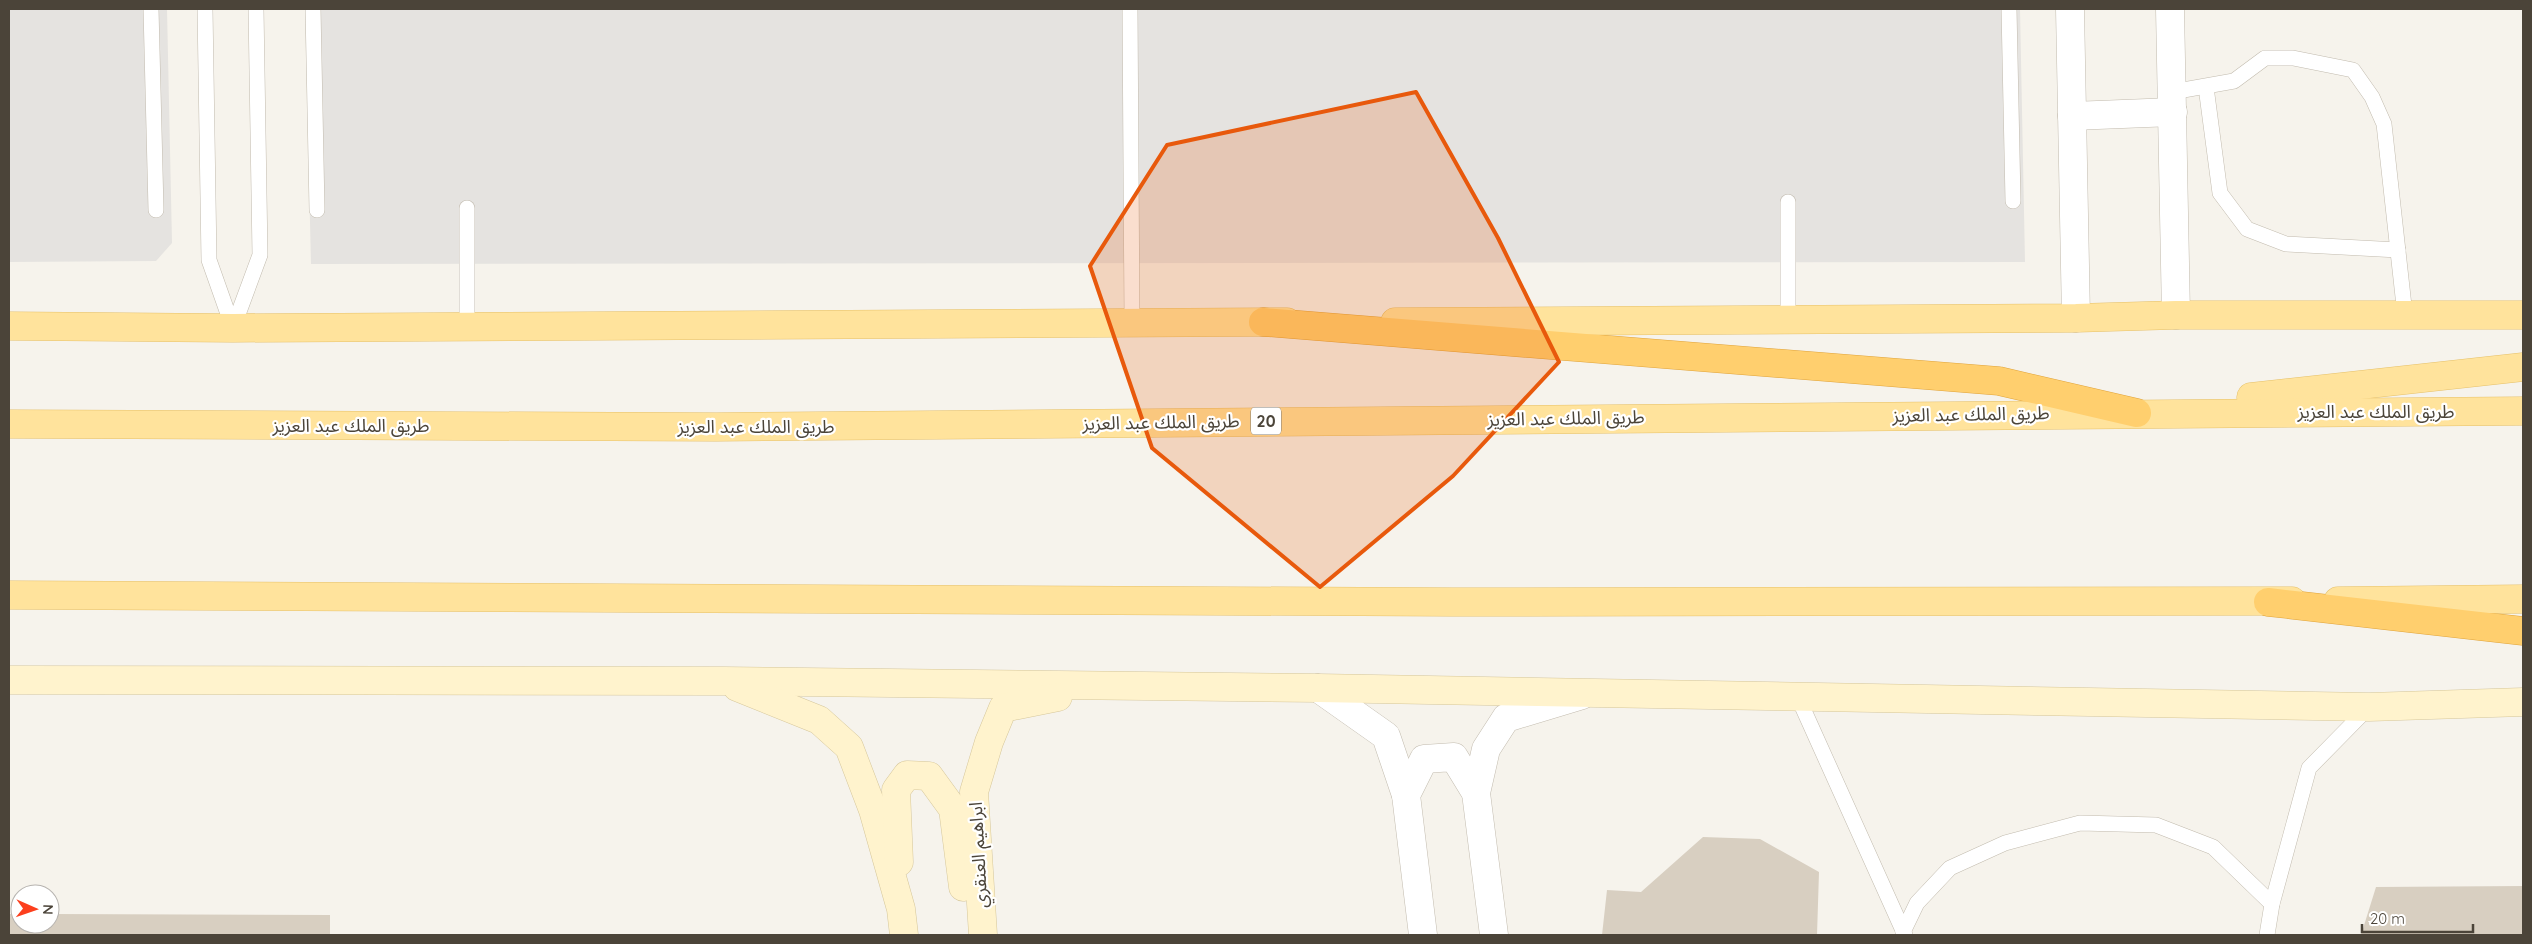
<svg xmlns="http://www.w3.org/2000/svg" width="2532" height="944" font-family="Quicksand,'Noto Sans Arabic',sans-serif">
<rect width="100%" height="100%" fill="#f6f3ec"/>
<g fill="#e5e3e0">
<polygon points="9,9 167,9 172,243 156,261 9,262"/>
<polygon points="305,9 2020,9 2025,262 311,264"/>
</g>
<g fill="#d8cfc1">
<polygon points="1703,837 1760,839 1819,872 1817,935 1602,935 1607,890 1641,892"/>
<polygon points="2523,886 2523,935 2361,935 2376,887"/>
<polygon points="9,914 20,914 20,924 50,924 50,914 330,915 330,935 9,935"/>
</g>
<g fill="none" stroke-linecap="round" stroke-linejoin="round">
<g stroke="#c2bbae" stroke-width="16">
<g id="lane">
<polyline points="151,9 156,210"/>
<polyline points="205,9 209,260 233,328"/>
<polyline points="313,9 317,210"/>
<polyline points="1130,9 1132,324"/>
<polyline points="2009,9 2013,201"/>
<polyline points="2206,87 2220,193 2247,229 2286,244 2398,250"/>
<polyline points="2172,92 2234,81 2265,58 2293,58 2353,70 2372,97 2384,124 2405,315"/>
<polyline points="1788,202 1788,320"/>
<polyline points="467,208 467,327"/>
<polyline points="233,328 260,255 256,9"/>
<polyline points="1797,695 1905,935"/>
<polyline points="1903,932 1917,903 1950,868 2005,843 2080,823 2156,825 2213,847 2272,904"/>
<polyline points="2267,935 2272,904 2309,768 2369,707"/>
</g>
</g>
<g stroke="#c2bbae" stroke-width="29">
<g id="street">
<polyline points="2070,9 2076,318"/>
<polyline points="2170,9 2176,315"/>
<polyline points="2072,116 2173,112"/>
<polyline points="1318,688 1386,736 1406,795"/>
<polyline points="1476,793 1486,749 1506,718 1582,695"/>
<polyline points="1423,935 1406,795 1424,759 1454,757 1476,793 1494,935"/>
</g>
</g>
<g stroke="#d6c79b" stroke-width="29">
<g id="secondary">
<polyline points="9,680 724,681 1318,688 2369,707 2523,702"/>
<polyline points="737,687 819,720 849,747 873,810 901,909 904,935"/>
<polyline points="899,862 896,790 907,775 929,776 953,809 963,887"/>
<polyline points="983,935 974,792 989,742 1003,708 1058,697"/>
</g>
</g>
<g stroke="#e6c16a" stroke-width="29">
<g id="primary">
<polyline points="1395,322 2076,318 2176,315 2523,315"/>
<polyline points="9,326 233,328 1287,322"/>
<polyline points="2251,397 2523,367"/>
<polyline points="9,424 716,427 2523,411"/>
<polyline points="9,595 1452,602 2292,601"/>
<polyline points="2338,601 2523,599"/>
</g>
</g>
<g stroke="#e0a43c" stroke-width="29">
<g id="highway">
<polyline points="1263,322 1999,381 2137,413"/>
<polyline points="2268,602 2523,631"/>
</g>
</g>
<use href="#lane" stroke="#fff" stroke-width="15"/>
<use href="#street" stroke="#fff" stroke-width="28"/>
<use href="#secondary" stroke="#fff3cd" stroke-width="28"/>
<use href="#primary" stroke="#ffe39c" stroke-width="28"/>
<use href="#highway" stroke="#ffcf6e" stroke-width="28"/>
</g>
<path fill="#e8590c" fill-opacity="0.2" stroke="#e8590c" stroke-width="4" stroke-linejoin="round" d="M1416 92 1498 238 1559 362 1453 476 1320 587 1152 448 1090 266 1167 145Z"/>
<g text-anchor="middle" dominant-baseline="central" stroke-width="4.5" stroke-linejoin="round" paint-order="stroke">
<rect fill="#fff" stroke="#817c74" stroke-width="1" x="1251" y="407.5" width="30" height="27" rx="4"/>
<g font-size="16" font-weight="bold" fill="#4b4439">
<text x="1266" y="421">20</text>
</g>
<g font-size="18" fill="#4b4439" stroke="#fff">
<text x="2376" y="411">طريق الملك عبد العزيز</text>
<text transform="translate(1971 414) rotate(-1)">طريق الملك عبد العزيز</text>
<text transform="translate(1566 418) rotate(-1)">طريق الملك عبد العزيز</text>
<text transform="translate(1161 422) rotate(-1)">طريق الملك عبد العزيز</text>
<text x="351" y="425">طريق الملك عبد العزيز</text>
<text x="756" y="426">طريق الملك عبد العزيز</text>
<text transform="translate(978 855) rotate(-93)">ابراهيم العنقري</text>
</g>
</g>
<rect width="2532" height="944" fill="none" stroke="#4b4439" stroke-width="20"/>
<g transform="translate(35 909) rotate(92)"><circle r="24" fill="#ffffff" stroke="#b7b4b0"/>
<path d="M0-4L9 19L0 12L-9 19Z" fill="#fc3f1d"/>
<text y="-8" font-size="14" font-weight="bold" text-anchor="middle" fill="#4b4439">N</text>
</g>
<path d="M2362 924v8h111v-8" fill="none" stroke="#4b4439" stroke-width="2.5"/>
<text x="2370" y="924" font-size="15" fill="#4b4439" stroke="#ffffff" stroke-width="4" paint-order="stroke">20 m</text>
</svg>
